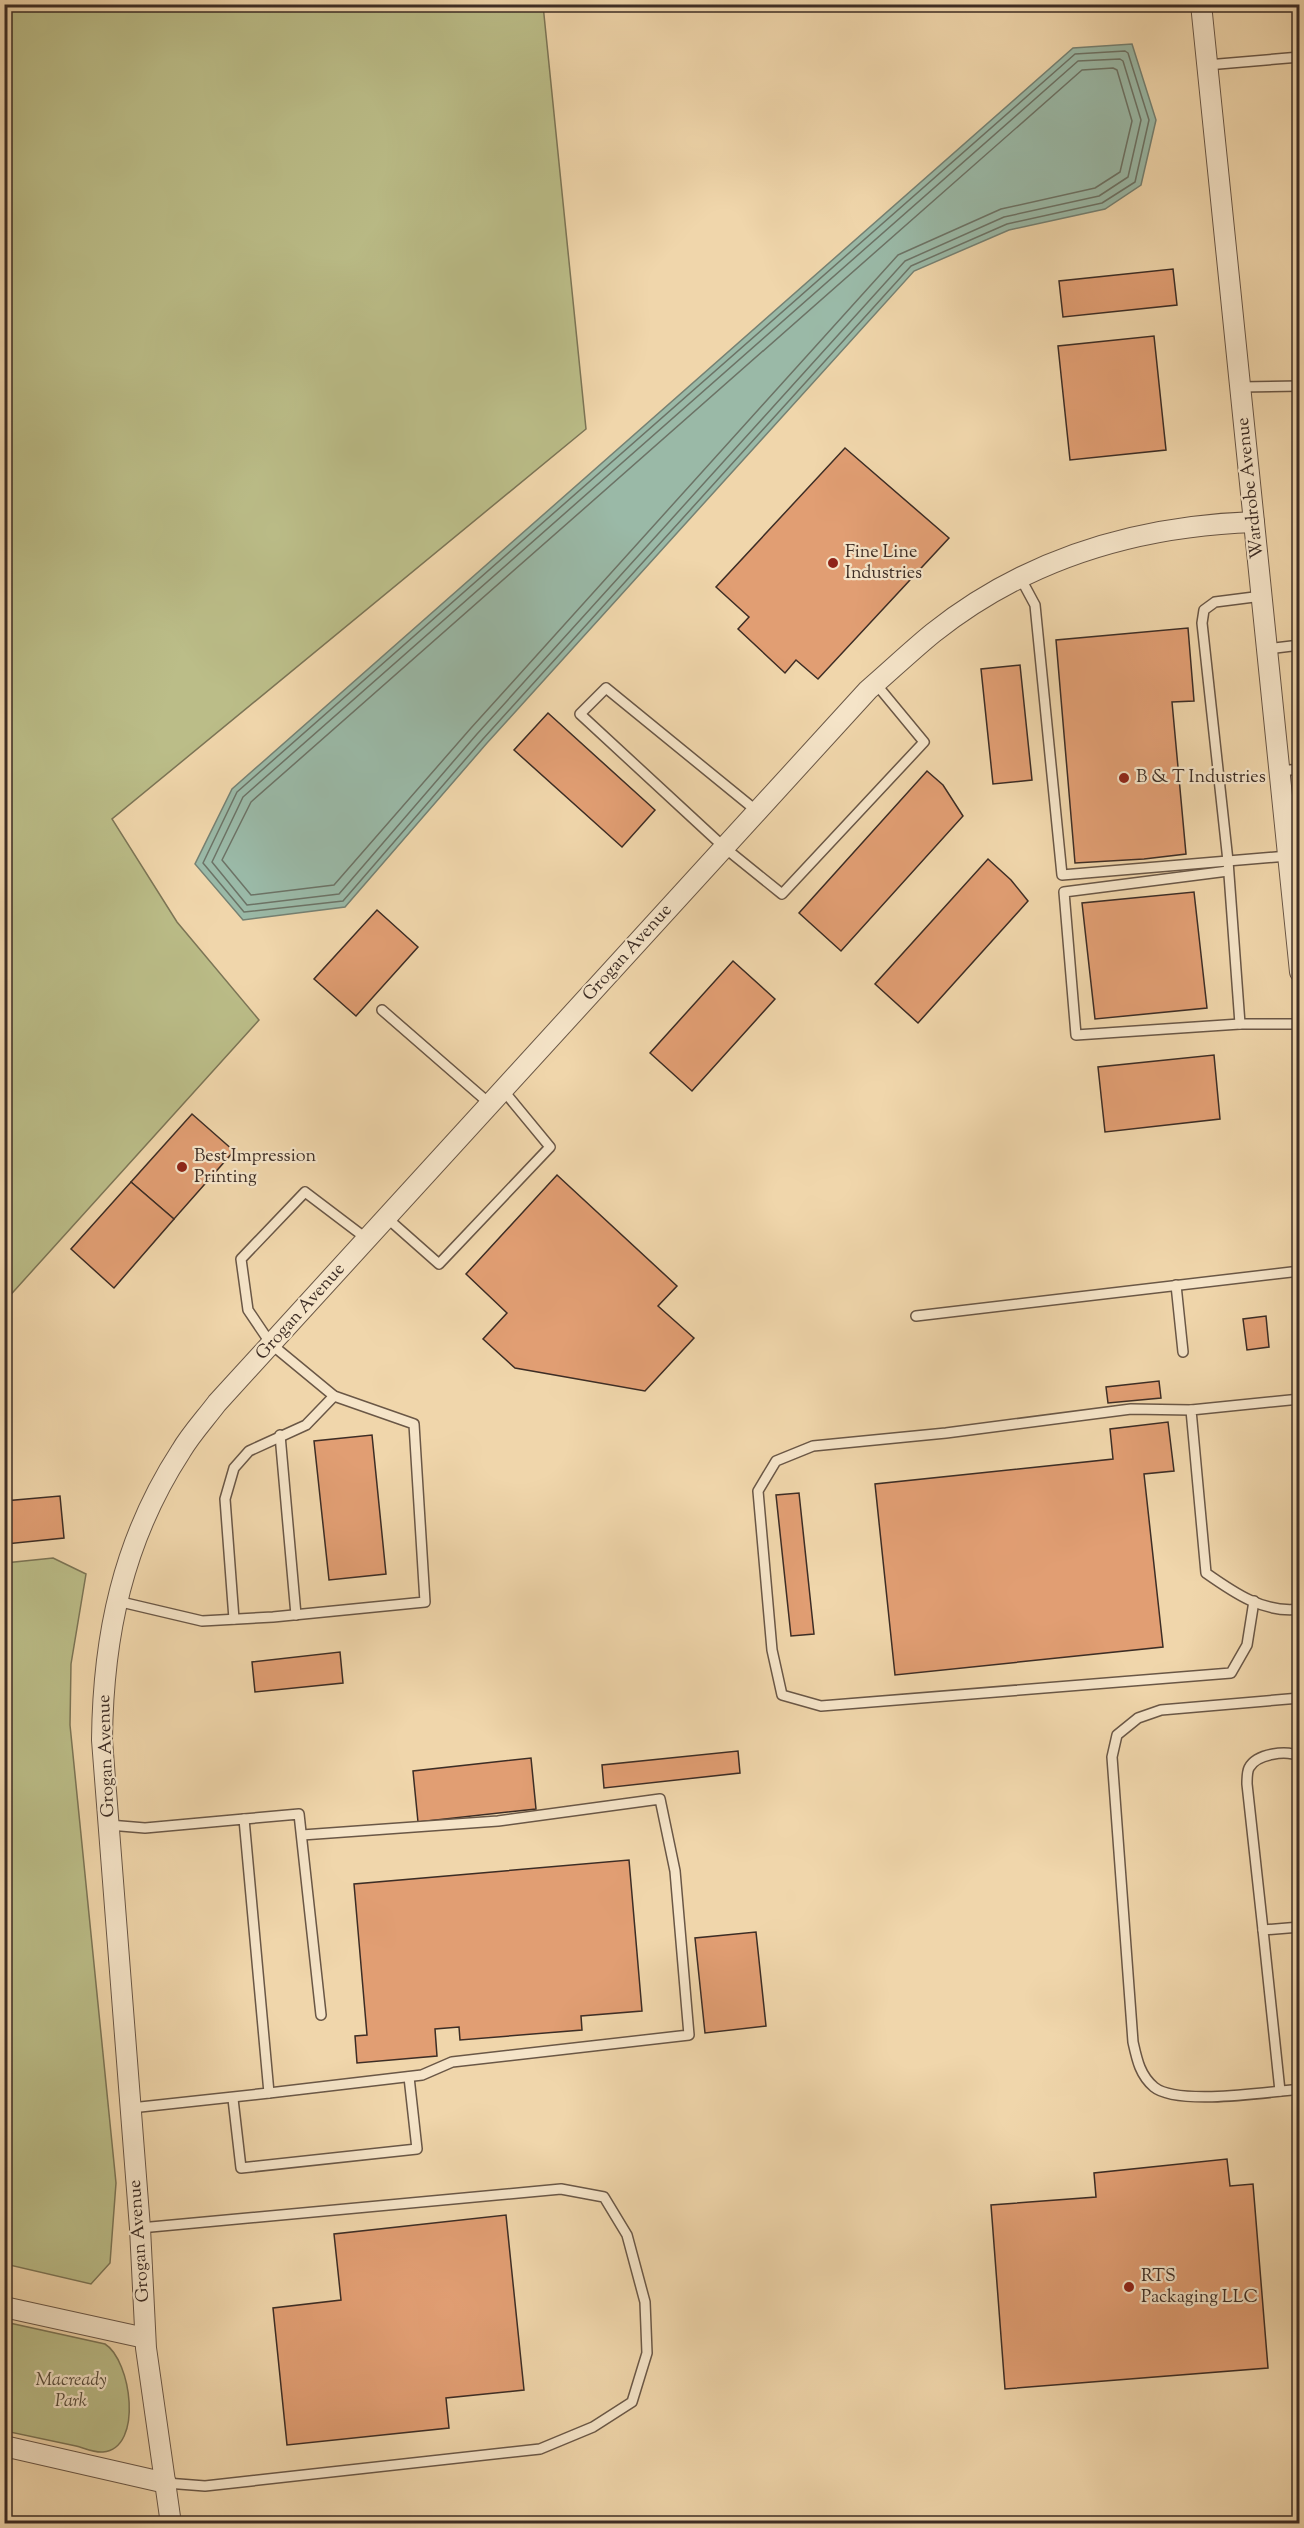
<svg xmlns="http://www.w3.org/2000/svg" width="1304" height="2528" font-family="'Sorts Mill Goudy',serif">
<rect width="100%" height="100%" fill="#f0d6ab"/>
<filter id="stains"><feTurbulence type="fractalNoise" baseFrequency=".00333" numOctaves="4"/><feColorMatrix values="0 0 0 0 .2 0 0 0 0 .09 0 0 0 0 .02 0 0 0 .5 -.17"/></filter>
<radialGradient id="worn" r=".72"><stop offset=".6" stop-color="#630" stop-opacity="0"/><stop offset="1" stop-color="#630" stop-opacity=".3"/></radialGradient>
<g fill="#bbbd88" stroke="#7c7556" stroke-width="1.5">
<polygon points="5,4 543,5 586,429 112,819 177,922 259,1020 5,1301"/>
<polygon points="53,1558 86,1574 71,1664 70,1725 116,2183 110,2263 91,2284 5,2264 5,1563"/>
<path d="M5 2322 105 2344C131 2360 144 2448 103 2452 95 2453 84 2448 76 2446 52 2441 28 2436 5 2431Z"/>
</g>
<polygon fill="#9ab9a7" stroke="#758173" stroke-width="1.5" points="1132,44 1156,120 1141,185 1105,209 1009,230 914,271 487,743 345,907 243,920 195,864 232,789 1073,48"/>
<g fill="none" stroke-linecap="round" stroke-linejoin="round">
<g stroke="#6c7366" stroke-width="1.5">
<polygon points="1125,51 1128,53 1149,120 1135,182 1102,203 1007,224 911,266 483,739 343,901 244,912 203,863 237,792 1075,54"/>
<polygon points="1120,59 1123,61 1141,120 1128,177 1099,196 1004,217 905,261 477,734 339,894 247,905 212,862 243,797 1078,61"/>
<polygon points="1113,68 1117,70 1132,121 1120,172 1095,188 1001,209 898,255 471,728 334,885 251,895 222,860 251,802 1082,70"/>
</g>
</g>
<g fill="#e19e73" stroke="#3d2d25" stroke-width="1.5">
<polygon points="1173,269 1177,305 1063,317 1059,281"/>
<polygon points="1154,336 1166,450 1070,460 1058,346"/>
<polygon points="845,448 949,538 818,679 796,660 785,673 738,629 749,617 716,587"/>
<polygon points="1188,628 1194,701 1172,702 1186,854 1144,859 1075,863 1056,640"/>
<polygon points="1020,665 1032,780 993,784 981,669"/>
<polygon points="548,713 655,810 622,847 514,750"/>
<polygon points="927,771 943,785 963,816 841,951 799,913"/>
<polygon points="988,859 1011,880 1028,901 918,1023 875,984"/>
<polygon points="1194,892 1207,1008 1095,1019 1082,903"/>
<polygon points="377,910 418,947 356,1016 314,979"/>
<polygon points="733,961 775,999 692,1091 650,1053"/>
<polygon points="1214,1055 1220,1119 1105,1132 1098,1067"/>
<polygon points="192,1114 234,1151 174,1219 131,1182"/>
<polygon points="557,1175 677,1286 658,1306 694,1338 645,1391 515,1368 483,1339 507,1313 466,1274"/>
<polygon points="131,1182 174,1219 114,1288 71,1249"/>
<polygon points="1266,1316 1269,1347 1247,1350 1243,1319"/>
<polygon points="1159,1381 1161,1398 1108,1403 1106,1387"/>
<polygon points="1168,1422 1174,1471 1144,1474 1163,1647 895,1675 875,1484 1113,1459 1110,1429"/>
<polygon points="372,1435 386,1574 329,1580 314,1441"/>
<polygon points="799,1493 814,1634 791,1636 776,1495"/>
<polygon points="60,1496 64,1538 6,1544 4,1501"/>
<polygon points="340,1652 343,1683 255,1692 252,1662"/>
<polygon points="738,1751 740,1773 604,1788 602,1765"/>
<polygon points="531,1758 536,1809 418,1822 413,1771"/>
<polygon points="629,1860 642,2011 581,2016 582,2030 460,2040 459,2027 435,2029 437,2056 357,2063 355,2036 367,2035 354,1884"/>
<polygon points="756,1932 766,2026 705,2033 695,1938"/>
<polygon points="1227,2159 1230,2186 1253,2184 1268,2368 1005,2389 991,2205 1096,2197 1094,2173"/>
<polygon points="506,2215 524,2390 446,2398 449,2428 287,2445 273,2308 341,2300 334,2234"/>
</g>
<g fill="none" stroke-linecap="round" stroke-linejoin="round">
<g stroke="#6a5746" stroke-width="12">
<g id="service">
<polyline points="1207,65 1300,57"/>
<polyline points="1241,387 1300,386"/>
<polyline points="1021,579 1035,605 1062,875 1288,856"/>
<polyline points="1262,596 1215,602 1204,610 1202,623 1228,861 1240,1024 1300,1024"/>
<polyline points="1267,649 1300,645"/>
<polyline points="1280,771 1300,769"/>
<polyline points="758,812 606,688 580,714 725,848 782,894 924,742 876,684"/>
<polyline points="1228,871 1064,892 1076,1035 1240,1024"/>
<polyline points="382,1010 490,1104"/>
<polyline points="387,1218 439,1264 550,1147 503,1090"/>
<polyline points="1176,1285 1183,1352"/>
<polyline points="916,1316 1300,1271"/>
<path d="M1300 1399 1191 1410 1206 1573C1233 1592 1264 1614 1300 1609"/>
<polyline points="1191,1410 1131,1409 946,1433 813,1446 776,1461 758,1491 772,1650 782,1695 821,1706 1231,1673 1247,1645 1254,1601"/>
<polyline points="280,1435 296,1615"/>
<polyline points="117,1601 202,1621 273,1617 425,1602 414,1424 334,1396 271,1344 248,1310 241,1259 305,1192 367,1239"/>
<polyline points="234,1619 225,1499 234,1468 249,1451 306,1425 334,1396"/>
<path d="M1300 1698 1161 1710 1138 1718 1117 1735 1112 1757 1133 2042C1137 2060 1140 2075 1154 2087 1177 2106 1269 2092 1300 2089"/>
<polyline points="244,1819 299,1814 321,2015"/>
<polyline points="109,1825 145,1828 244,1819 269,2093 131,2108"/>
<path d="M1263 1930 1247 1784C1247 1780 1247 1772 1249 1768 1256 1754 1287 1749 1300 1757"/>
<polyline points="1280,2091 1263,1930 1300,1927"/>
<polyline points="269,2093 422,2075 452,2062 689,2035 675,1871 660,1799 498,1821 302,1835"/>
<polyline points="233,2099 241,2168 417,2149 409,2077"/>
<polyline points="140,2228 561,2189 604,2197 627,2235 645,2302 647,2353 632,2402 593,2427 540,2449 205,2486 166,2483"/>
</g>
</g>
<g stroke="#6a5746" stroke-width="22">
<g id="minor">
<polyline points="1201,4 1300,972"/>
<polyline points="4,2307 145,2338"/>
<polyline points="4,2446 166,2483"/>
<path d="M171 2524 146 2348 140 2228 102 1740C103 1636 123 1540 181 1451 191 1434 205 1419 217 1403L868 690C890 671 911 651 933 633 1026 559 1137 526 1254 522"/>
</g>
</g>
<use href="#service" stroke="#f5e4c8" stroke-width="9"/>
<use href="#minor" stroke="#f5e4c8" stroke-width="20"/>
</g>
<g fill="#8f2418" stroke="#f5e4c8" stroke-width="2">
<circle cx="833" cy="563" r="6"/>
<circle cx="1124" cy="778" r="6"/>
<circle cx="182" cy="1167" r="6"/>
<circle cx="1129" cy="2287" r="6"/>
</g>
<g text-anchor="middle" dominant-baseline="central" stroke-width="4.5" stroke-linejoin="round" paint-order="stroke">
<g font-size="18" fill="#3d2d25" stroke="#f5e4c8">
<text transform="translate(1251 488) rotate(-96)">Wardrobe Avenue</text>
<text transform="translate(628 953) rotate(-48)">Grogan Avenue</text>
<text transform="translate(301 1312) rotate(-48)">Grogan Avenue</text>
<text transform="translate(107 1756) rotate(-92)">Grogan Avenue</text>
<text transform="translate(140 2241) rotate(-94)">Grogan Avenue</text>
</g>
<g font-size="18" fill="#3d2d25" stroke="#f5e4c8" text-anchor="start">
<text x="845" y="553">Fine Line<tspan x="845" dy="21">Industries</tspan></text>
<text x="1136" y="778">B &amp; T Industries</text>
<text x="194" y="1157">Best Impression<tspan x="194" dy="21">Printing</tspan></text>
<text x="1141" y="2277">RTS<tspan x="1141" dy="21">Packaging LLC</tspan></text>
</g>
<g font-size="18" font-style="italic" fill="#564a39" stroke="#f5e4c8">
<text x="71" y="2381">Macready<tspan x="71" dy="21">Park</tspan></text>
</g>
</g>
<rect width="1304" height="2528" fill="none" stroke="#f0d6ab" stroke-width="24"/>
<rect x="6" y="6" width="1292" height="2516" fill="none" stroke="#3d2d25" stroke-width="3"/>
<rect x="12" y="12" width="1280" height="2504" fill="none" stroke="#3d2d25" stroke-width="1.5"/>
<rect width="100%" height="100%" filter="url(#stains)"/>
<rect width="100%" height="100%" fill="url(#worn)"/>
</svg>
